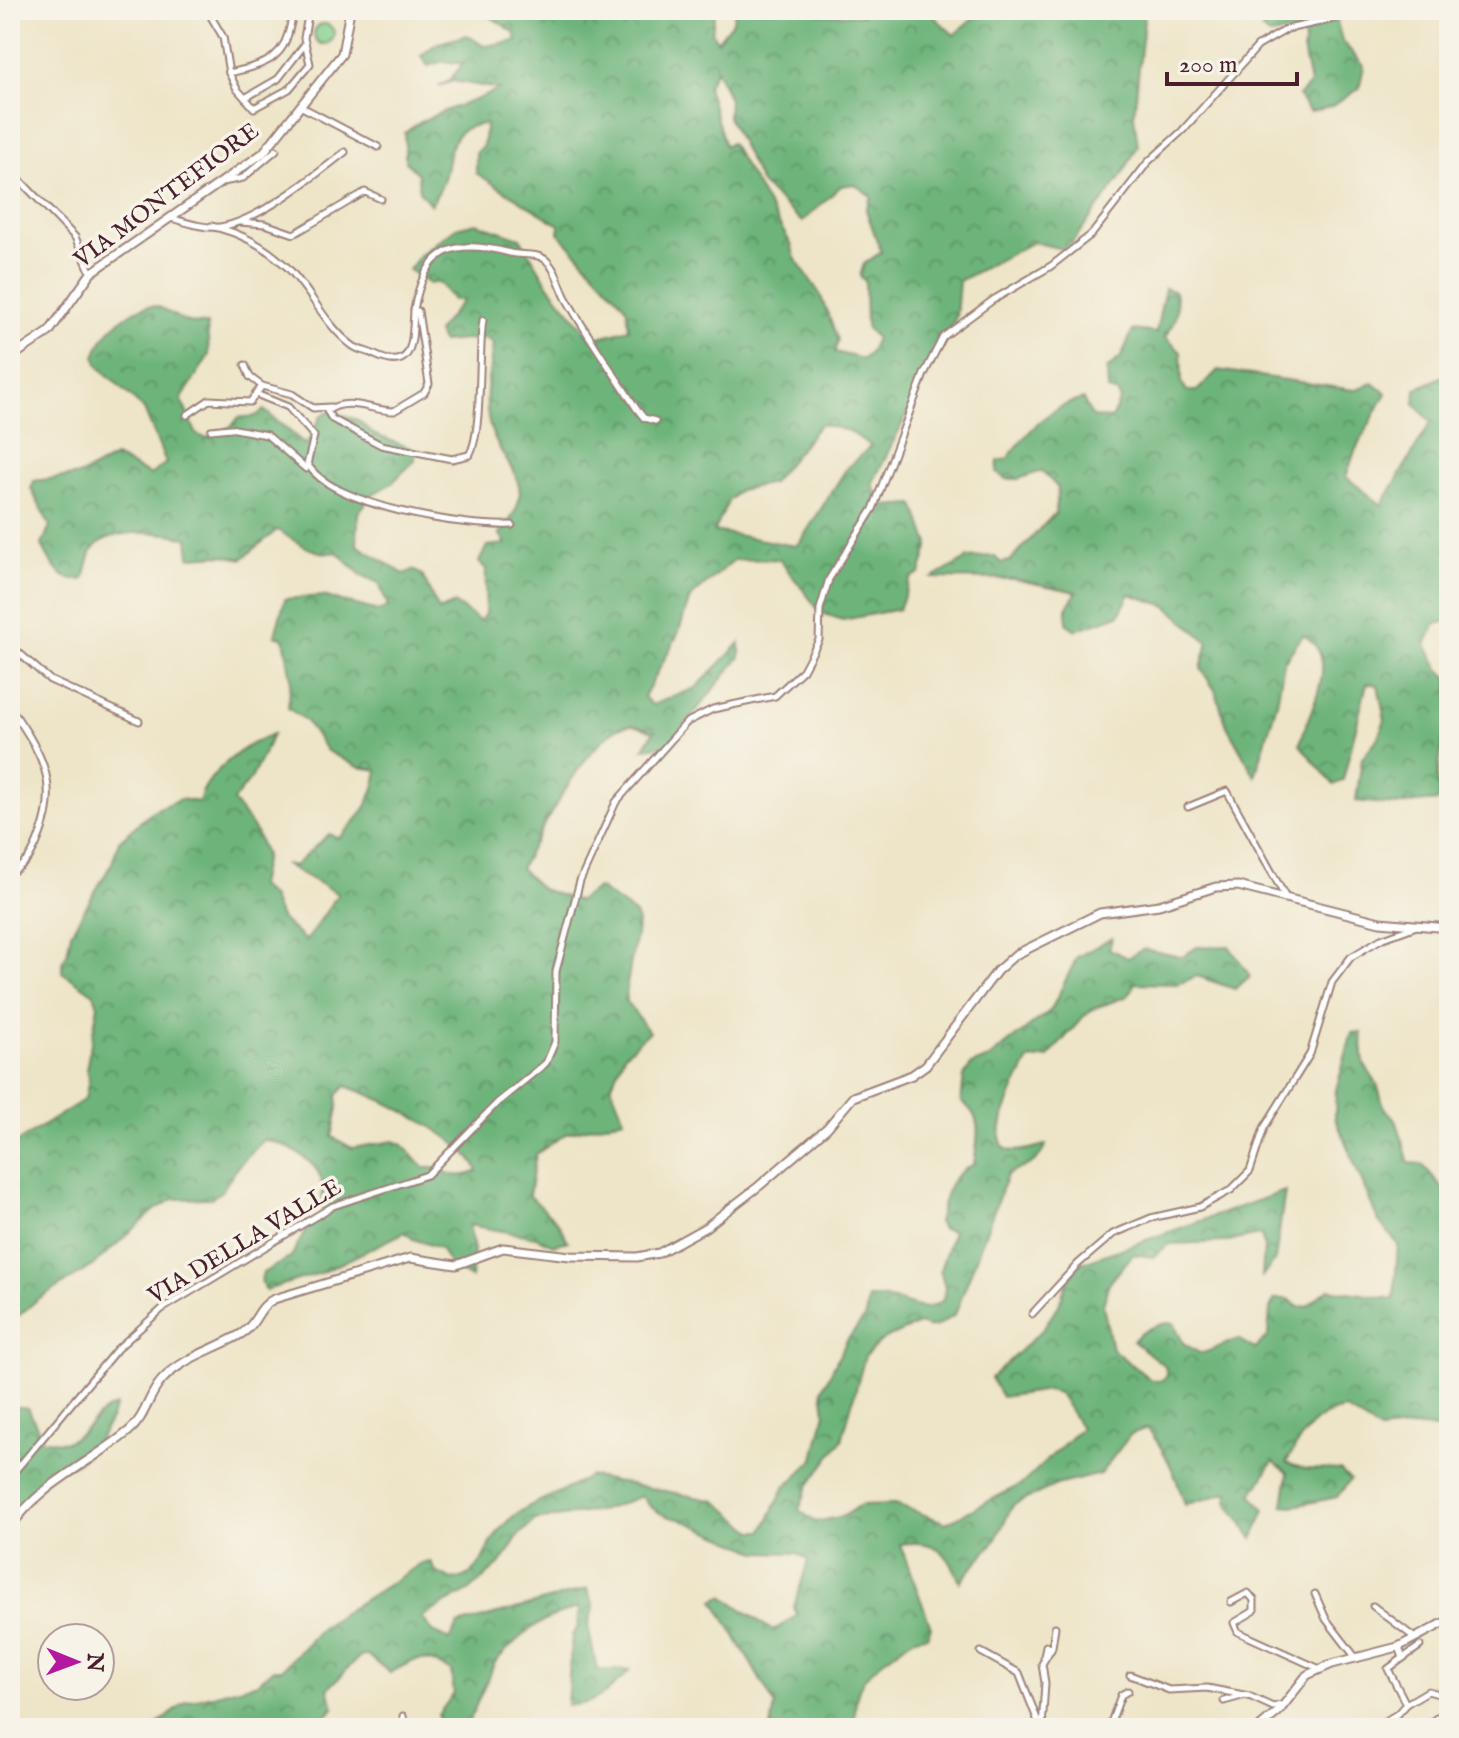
<svg xmlns="http://www.w3.org/2000/svg" width="1459" height="1738" font-family="'IM FELL English',serif">
<defs>
<pattern id="forest-crowns" width="20" height="18" patternUnits="userSpaceOnUse" patternTransform="scale(2)"><rect width="20" height="18" fill="#6db47a"/><path d="M2 6a3 3 0 1 1 6 0M12 15a3 3 0 1 1 6 0" fill="none" stroke="#5c9264"/></pattern>
</defs>
<rect width="100%" height="100%" fill="#f7f3e8"/>
<filter id="ink" filterUnits="userSpaceOnUse"><feTurbulence type="fractalNoise" baseFrequency=".0125" numOctaves="2"/><feDisplacementMap in="SourceGraphic" scale="16" xChannelSelector="R" yChannelSelector="G"/><feConvolveMatrix kernelMatrix="1 2 1 2 8 2 1 2 1" color-interpolation-filters="sRGB"/></filter>
<filter id="wash" filterUnits="userSpaceOnUse"><feTurbulence type="fractalNoise" baseFrequency=".006" numOctaves="4" result="noise"/><feDisplacementMap in="SourceGraphic" scale="32" xChannelSelector="R" yChannelSelector="G"/><feGaussianBlur stdDeviation="1.8" result="paint"/><feColorMatrix in="noise" values="0 0 0 0 0 0 0 0 0 0 0 0 0 0 0 0 0 1.4 0 .05"/><feComposite in="paint" operator="in"/></filter>
<g filter="url(#wash)">
<rect width="100%" height="100%" fill="#eee5c8"/>
<g fill="url(#forest-crowns)" stroke="#5c6a52" stroke-width="2" fill-rule="evenodd">
<path d="M457 10H715L712 32 717 41 733 21 735 10H817L819 14 863 15 864 10H927L954 35 983 10H1145L1134 115 1138 146 1121 177 1071 244 1062 249 1033 242 959 281 956 317 872 484 884 506 914 504 929 544 920 574 911 578 899 609 843 620 821 613 779 559 734 560 690 598 678 634 644 697 652 705 696 688 740 643V657L668 745 644 748 654 731C647 730 637 725 630 725 593 725 537 839 520 868L541 889 578 901 598 888 635 914 638 923 626 990 627 1002 649 1032 624 1055 611 1086 624 1119 567 1133 536 1154 529 1195 558 1223 568 1241 553 1245 536 1237 469 1225 474 1250 471 1278 450 1266 440 1248 413 1239 405 1232 323 1272 266 1290 261 1281 263 1273 291 1257 306 1230 322 1219C322 1207 324 1191 321 1179 316 1160 282 1141 263 1140L238 1166 221 1192 211 1198 174 1199 155 1210 91 1267 38 1299 15 1319 10 1356V1147L85 1099 89 1078 86 1070 98 1005 94 994 62 972V962L67 954 71 932 112 863 119 841 152 811 180 799 199 802C205 774 245 744 273 734L252 777 233 801 255 830 265 855 259 886 272 898 280 918 306 941 338 894 284 864 294 866 329 834 339 838C362 816 373 802 378 770L358 767 327 751 305 720 288 708 291 678 284 638 275 635 285 599 323 596 378 611 388 607 379 583 361 575 337 552C315 557 296 541 277 530L242 559 223 555 190 557 188 538C166 532 110 527 94 548 88 556 87 569 84 579 62 585 50 563 42 545L50 526 31 489 34 481 81 475 115 457 150 475 166 463 144 409 99 367 95 356C98 350 100 344 103 339 112 324 143 299 161 308 179 318 186 325 207 324L209 355 181 400 197 435 206 438 232 426 238 418 256 416 264 410 306 445 321 416 329 411 358 420 373 434 415 450V460L392 483 373 494 358 513 357 545 404 574 413 570 422 575 439 611 455 604 480 621 485 614 486 569 479 562 487 546 506 544 499 533C546 484 500 468 489 423 483 396 490 372 493 344L486 338 442 342 437 332 463 300H453L439 282 429 284 409 270 421 254 456 228 476 223 520 238 550 287 592 339 629 329 627 310 622 302 566 241 559 233V225L476 173V152L483 146 486 124C441 126 453 162 441 187 438 193 434 199 431 205L419 191 418 174 405 161V133C432 110 469 106 499 89L453 81 438 86 448 82 463 64 444 61 428 66 421 56 436 44 467 35 484 46 517 41 514 32 483 12 462 15ZM716 69 729 99 728 117 761 184 802 222 841 186 854 184 871 196 866 210 881 252 864 264 860 276 865 281 866 327 876 338 869 354 863 359 835 352 838 340 820 294 795 258 791 244 731 143 725 146 707 87ZM820 424 849 431 871 446 847 468 800 542 795 546 714 531 729 500 739 490 772 483ZM346 1086C380 1098 466 1137 478 1171 447 1184 448 1165 424 1168L402 1144 394 1141 352 1148 332 1137 338 1108 337 1095Z"/>
<polygon points="1259,10 1334,10 1342,41 1364,66 1359,89 1332,106 1310,112 1298,96 1310,84 1303,49 1305,39 1300,31 1270,35 1262,30"/>
<path d="M1165 288 1175 292C1179 313 1176 320 1165 337L1181 352 1182 383 1187 391H1197L1218 370 1354 390 1373 383 1386 393 1355 451 1346 477 1382 505 1431 422 1415 404 1416 389 1449 373V621L1435 624 1426 645 1439 669 1449 679V723L1445 727 1437 779 1441 792 1438 801 1394 805 1356 801 1362 758 1377 739 1385 720 1378 685 1367 683 1343 780 1334 785 1300 745C1306 712 1345 659 1303 635L1284 662 1277 703 1255 776 1227 726 1215 690 1201 669 1208 642 1167 606 1130 594 1119 615 1076 630 1067 624V606L1077 592 1013 579 933 578 968 558 994 556 1001 563 1010 561 1055 513 1058 488 1042 471 1018 479H1005L997 472 998 461 1007 459C1030 430 1046 408 1083 399L1092 417 1111 419 1120 400 1118 393 1108 390 1107 369 1121 357 1133 330 1156 333Z"/>
<path d="M1112 938 1109 949 1128 958 1143 949 1182 957 1197 947 1229 946 1250 976 1235 989 1197 976 1178 984 1132 983 1134 987 1128 996 1093 1009 1084 1016 1048 1057 1029 1060C1021 1075 979 1149 1014 1151 1024 1151 1036 1147 1046 1145 1038 1165 1024 1166 1007 1175L955 1315C940 1322 935 1333 919 1324L882 1340 865 1356 842 1440 808 1486 799 1510 815 1522 844 1516 861 1505 896 1504 946 1523 1022 1484 1081 1428 1059 1393 1048 1390 1002 1397 991 1378 1042 1330 1059 1305 1067 1280 1081 1263 1285 1191 1275 1260 1262 1277 1264 1247 1261 1235 1224 1242 1169 1244 1153 1257 1133 1254 1108 1285 1103 1305 1112 1349 1151 1380 1160 1381 1167 1376 1165 1366 1133 1341C1142 1330 1160 1322 1174 1323L1183 1343 1201 1354 1238 1339 1255 1349 1268 1336 1270 1309 1275 1299H1289L1298 1307 1307 1306 1329 1289 1394 1299 1398 1245 1378 1220 1335 1117 1336 1090 1352 1033 1361 1032 1364 1064 1377 1084 1384 1108 1397 1122 1409 1163 1422 1164 1449 1195V1430L1414 1427 1380 1431 1345 1409C1312 1414 1301 1437 1286 1463L1305 1469 1340 1470 1350 1480 1337 1497 1294 1506 1283 1505 1288 1473 1273 1461 1252 1495 1265 1510 1253 1539 1227 1501 1229 1492 1185 1505C1177 1478 1165 1449 1147 1428L1131 1434 1100 1474 1056 1485 1013 1505 995 1541 960 1582C947 1549 934 1539 900 1544L931 1627 927 1636C911 1636 906 1645 894 1653 861 1676 853 1687 855 1728H771L775 1705 714 1600 723 1596 773 1631 797 1615 794 1607 808 1561 798 1553 757 1552 681 1519C666 1518 650 1510 642 1496L603 1510 535 1520 518 1536 502 1562 470 1590 422 1617 433 1632 450 1640 458 1625 587 1589 594 1606 588 1626 597 1670H630C610 1690 596 1706 567 1705L572 1636 578 1627 579 1607C539 1620 524 1631 495 1662L466 1728 440 1725 438 1715 454 1693 451 1671C421 1654 419 1657 390 1673L369 1656H360L328 1689 334 1708 314 1728H153L186 1702 258 1683 273 1669H282L323 1626 422 1563 431 1562 436 1572 452 1580C487 1575 483 1546 504 1525 527 1500 562 1496 589 1476L716 1501 753 1531H763L784 1488 814 1459 825 1412 822 1390 847 1340 865 1317 868 1298C876 1298 886 1298 894 1300 915 1304 923 1315 943 1300L945 1288 940 1270 953 1231 942 1229 938 1222C946 1193 945 1179 974 1164 977 1140 985 1116 961 1102L964 1076 971 1065 989 1058 1051 1010 1077 957Z"/>
<polygon points="10,978 16,982 10,1041"/>
<path d="M10 1406 28 1408 43 1440C52 1439 60 1444 68 1441 87 1434 96 1411 116 1406 104 1433 87 1469 53 1469L16 1514 10 1527Z"/>
</g>
<circle fill="#87d290" stroke="#68785e" stroke-width="2" cx="324" cy="34" r="10"/>
</g>
<g filter="url(#ink)">
<g fill="none" stroke-linecap="round" stroke-linejoin="round">
<g stroke="#9c827a" stroke-width="9">
<g id="street">
<polyline points="207,10 223,37 229,73"/>
<path d="M296 10C291 17 291 25 288 34 280 63 255 67 229 73L237 89 254 108 289 89 310 64 304 38 309 10"/>
<polyline points="245,98 278,79 305,44"/>
<polyline points="302,107 378,147"/>
<polyline points="10,170 75,237 91,273"/>
<polyline points="223,182 243,178 276,150"/>
<path d="M171 218C185 222 205 229 220 227 257 222 316 175 345 152"/>
<polyline points="240,222 265,224 294,234 365,192 381,199"/>
<path d="M211 226C241 233 263 245 286 266 310 289 325 326 353 346 360 351 368 351 375 355 415 374 412 339 414 311H418L429 384 424 393 394 411C372 411 348 396 327 411L332 419 381 445 452 459 469 455C483 435 478 351 483 320"/>
<path d="M414 310C425 248 452 238 510 253 522 256 536 252 546 260 556 269 560 286 566 298 587 336 613 372 636 408L644 418 655 421"/>
<polyline points="1447,354 1449,353"/>
<polyline points="245,365 250,377 262,386"/>
<polyline points="187,415 209,400 250,402 262,386 292,394 313,408 331,407"/>
<polyline points="211,430 230,428 267,435 306,469 314,436 288,407 256,394"/>
<path d="M308 465C335 507 464 527 512 525"/>
<polyline points="10,645 50,680 139,721"/>
<path d="M10 707C40 751 61 783 40 835 33 854 28 863 10 873"/>
<polyline points="1188,807 1227,791 1286,898"/>
<polyline points="1032,1314 1078,1264 1113,1234 1151,1218 1200,1207 1231,1190 1250,1171 1264,1128 1310,1054 1332,982 1351,957 1381,939 1414,927"/>
<polyline points="10,1477 117,1349 162,1309 333,1206 427,1175 497,1103 546,1063 555,1042 556,971 580,881 616,802 687,722 713,709 775,696 803,670 819,640 820,609 829,579 873,509 924,374 943,337 993,300 1051,266 1092,234 1148,162 1182,131 1258,46 1287,29 1334,19 1353,10"/>
<polyline points="1315,1594 1326,1619 1356,1658"/>
<polyline points="1231,1602 1248,1593 1254,1600 1254,1611 1234,1623 1238,1632 1320,1669"/>
<polyline points="1373,1606 1415,1638"/>
<polyline points="981,1652 1019,1673 1039,1724"/>
<polyline points="1044,1657 1046,1646 1051,1650"/>
<polyline points="1403,1658 1420,1646"/>
<polyline points="1130,1675 1169,1690 1207,1688 1249,1696 1273,1707 1281,1705"/>
<polyline points="1224,1701 1242,1696"/>
<polyline points="1406,1704 1428,1691 1449,1697"/>
<polyline points="403,1716 405,1728"/>
<polyline points="1042,1728 1045,1683 1042,1664 1052,1647 1055,1627"/>
<polyline points="1109,1728 1121,1695 1128,1691"/>
<polyline points="1374,1728 1397,1714 1406,1704 1388,1669 1403,1658 1399,1647"/>
<polyline points="1424,1728 1449,1708"/>
</g>
</g>
<g stroke="#9c827a" stroke-width="11">
<g id="secondary">
<polyline points="10,358 49,332 91,273 263,153 342,54 350,10"/>
<path d="M10 1528C38 1485 89 1464 129 1431 146 1417 148 1395 162 1380 183 1357 216 1349 241 1334 257 1325 257 1307 274 1299L410 1258 456 1265 503 1248 570 1256 637 1257 659 1253 706 1227 759 1186 827 1128 853 1097 912 1075 926 1065 997 971 1015 955 1100 913 1159 905 1216 887 1238 886 1380 922 1449 928"/>
<polyline points="1259,1728 1279,1711 1307,1675 1332,1664 1398,1647 1449,1620"/>
</g>
</g>
<use href="#street" stroke="#fff" stroke-width="5"/>
<use href="#secondary" stroke="#fff" stroke-width="7"/>
</g>
</g>
<g text-anchor="middle" dominant-baseline="central" stroke-width="7" stroke-linejoin="round" paint-order="stroke">
<g font-size="24" fill="#4a1f2b" stroke="#f7f3e8">
<text transform="translate(167 196) rotate(-37)">VIA MONTEFIORE</text>
<text transform="translate(245 1242) rotate(-31)">VIA DELLA VALLE</text>
</g>
</g>
<rect width="1459" height="1738" fill="none" stroke="#f7f3e8" stroke-width="40"/>
<g transform="translate(76 1662) rotate(91)"><circle r="38" fill="#f7f3e8" stroke="#b29e9c" stroke-width="2"/>
<path d="M0-6L14 30L0 20L-14 30Z" fill="#b5179e"/>
<text y="-12" font-size="22" font-weight="bold" text-anchor="middle" fill="#4a1f2b">N</text>
</g>
<path d="M1167 72v12h130v-12" fill="none" stroke="#4a1f2b" stroke-width="4"/>
<text x="1179" y="72" font-size="24" fill="#4a1f2b" stroke="#f7f3e8" stroke-width="6" paint-order="stroke">200 m</text>
</svg>
